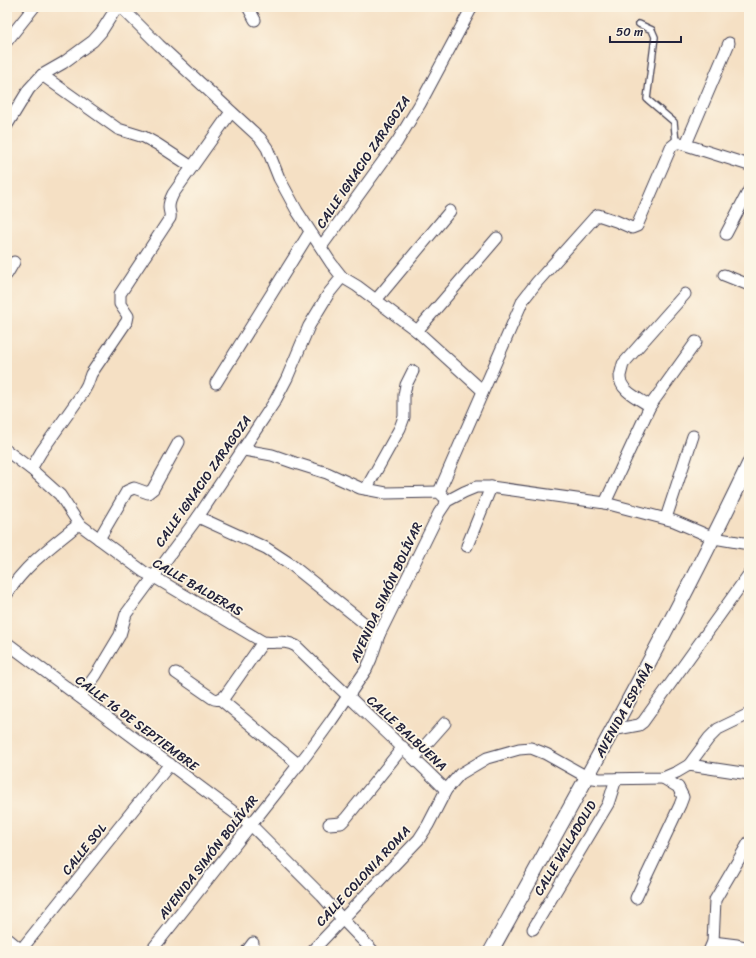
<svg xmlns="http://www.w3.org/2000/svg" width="756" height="958" font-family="Sriracha,sans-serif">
<rect width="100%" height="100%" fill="#fcf5e5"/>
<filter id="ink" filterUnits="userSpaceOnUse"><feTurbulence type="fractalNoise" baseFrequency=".025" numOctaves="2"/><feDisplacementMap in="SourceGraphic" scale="8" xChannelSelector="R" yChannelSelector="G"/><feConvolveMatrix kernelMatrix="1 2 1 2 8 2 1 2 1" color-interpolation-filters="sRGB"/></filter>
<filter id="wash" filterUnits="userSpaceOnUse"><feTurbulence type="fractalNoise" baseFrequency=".012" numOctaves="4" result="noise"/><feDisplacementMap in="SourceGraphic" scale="16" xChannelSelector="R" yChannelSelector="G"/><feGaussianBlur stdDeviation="0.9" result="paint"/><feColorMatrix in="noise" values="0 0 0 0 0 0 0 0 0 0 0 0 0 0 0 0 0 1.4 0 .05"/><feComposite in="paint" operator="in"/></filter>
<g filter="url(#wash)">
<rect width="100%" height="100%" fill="#f5e0c4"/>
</g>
<g filter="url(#ink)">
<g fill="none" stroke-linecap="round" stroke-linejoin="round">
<g stroke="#423e50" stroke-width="8">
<polyline id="service" points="639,24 652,30 655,37 647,99 674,122 676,143"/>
</g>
<g stroke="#423e50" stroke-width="13">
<g id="minor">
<polyline points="121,7 159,45 260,138 267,148 279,178 297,211 331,263 342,277 357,286 417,331 483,391"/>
<polyline points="248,7 255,20"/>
<polyline points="7,41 34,7"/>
<polyline points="42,75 118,129 144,137 157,144 192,167"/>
<polyline points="7,125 29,89 42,75 63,63 93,41 101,32 117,7"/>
<polyline points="686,144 729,43"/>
<polyline points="726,234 749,190"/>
<polyline points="321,247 397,142 420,104 472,7"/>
<polyline points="7,274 14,262"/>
<polyline points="724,275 749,285"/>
<polyline points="376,300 450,211"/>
<polyline points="417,331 497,238"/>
<polyline points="216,383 310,232"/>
<path d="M650 406C640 399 619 391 620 376 621 372 622 368 623 364L685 294"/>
<polyline points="244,450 272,455 295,463 327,473 360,488 386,493 439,492 443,496"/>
<path d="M7 451 31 469 60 495 79 524 144 572 154 577 263 642C276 644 283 639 296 646 346 695 397 741 446 790"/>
<path d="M31 469 41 452 82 394 87 385 91 374 127 321 128 316 120 304V294L170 218C171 213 169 212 169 207 169 202 171 198 173 194L231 112"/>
<polyline points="366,489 400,428 404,417 404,395 406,385 413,371"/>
<polyline points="439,492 523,300 537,282 595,217 598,215 616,221 632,228 637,226 671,147 676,143 680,143 749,165"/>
<polyline points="605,503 650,406 696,342"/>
<polyline points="198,517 266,548 289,563 379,635"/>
<polyline points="666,518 693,436"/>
<polyline points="99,539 127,491 134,488 148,493 153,489 179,442"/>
<polyline points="467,546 491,487"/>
<path d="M7 594C25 565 53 545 79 524"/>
<polyline points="7,643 251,825 322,896 343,920 373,951"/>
<path d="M176 673 212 698C217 701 220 699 225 696L263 642"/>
<polyline points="80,697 96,675 120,635 126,614 198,517 275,401 287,378 309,326 329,293 342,277"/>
<polyline points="220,699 299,765"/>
<polyline points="612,730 639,725 643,722 749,574"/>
<polyline points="414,758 445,723"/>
<polyline points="689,765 709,738 718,729 749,714"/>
<polyline points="329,824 341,823 346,818 403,747"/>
<polyline points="636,898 680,805 683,797 678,787 663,778"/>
<polyline points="533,929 608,804 616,779"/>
<polyline points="713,942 737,945 749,948"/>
<polyline points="20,951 170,764"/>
<polyline points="151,951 307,754 331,721 366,670 371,659 379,635 439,513 447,501 464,492 476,487 491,487 605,503 674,521 714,538 749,544"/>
<polyline points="247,951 253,943"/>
<polyline points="312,951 419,839 428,825 446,790 460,774 487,758 519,749 531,748 546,754 587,777 600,779 663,778 677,772 689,765 749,774"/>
<polyline points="709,951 713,942 715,900 749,842"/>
</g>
</g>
<g stroke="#423e50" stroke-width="16">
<g id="tertiary">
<polyline points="7,940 20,951"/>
<path d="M491 951C580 790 670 630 749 464"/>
</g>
</g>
<use href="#service" stroke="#fff" stroke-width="5.5"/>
<use href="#minor" stroke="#fff" stroke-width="11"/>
<use href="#tertiary" stroke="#fff" stroke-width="14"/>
</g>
</g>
<g text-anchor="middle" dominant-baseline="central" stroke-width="3.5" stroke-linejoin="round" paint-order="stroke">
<g font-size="13" fill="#22223b" stroke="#fcf5e5">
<text transform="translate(363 162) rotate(-56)">CALLE IGNACIO ZARAGOZA</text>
<text transform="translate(203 481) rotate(-55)">CALLE IGNACIO ZARAGOZA</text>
<text transform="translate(198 587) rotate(30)">CALLE BALDERAS</text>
<text transform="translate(386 592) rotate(-65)">AVENIDA SIMÓN BOLÍVAR</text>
<text transform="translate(624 710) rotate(-61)">AVENIDA ESPAÑA</text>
<text transform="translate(137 723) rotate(37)">CALLE 16 DE SEPTIEMBRE</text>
<text transform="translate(407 733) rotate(43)">CALLE BALBUENA</text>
<text transform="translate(565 848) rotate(-59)">CALLE VALLADOLID</text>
<text transform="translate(84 849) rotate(-51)">CALLE SOL</text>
<text transform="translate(208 857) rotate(-52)">AVENIDA SIMÓN BOLÍVAR</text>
<text transform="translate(363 876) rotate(-47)">CALLE COLONIA ROMA</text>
</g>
</g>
<rect width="756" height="958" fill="none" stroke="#fcf5e5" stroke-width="24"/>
<path d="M610 36v6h71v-6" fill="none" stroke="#22223b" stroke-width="2"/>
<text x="616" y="36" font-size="12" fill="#22223b" stroke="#fcf5e5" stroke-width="3" paint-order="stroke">50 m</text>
</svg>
